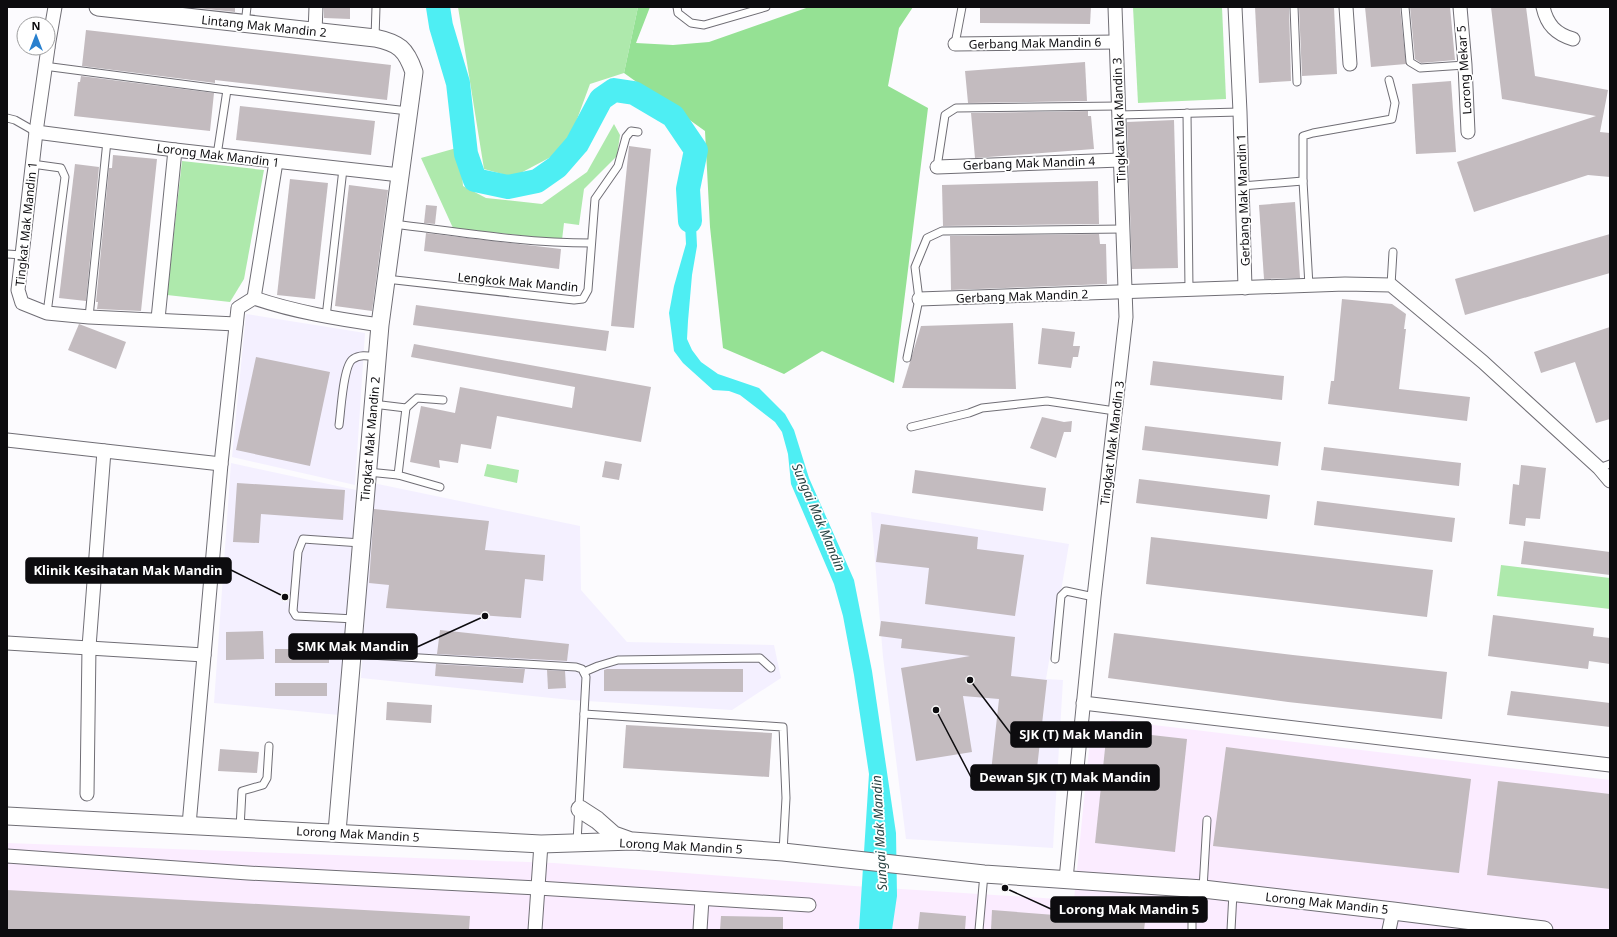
<svg xmlns="http://www.w3.org/2000/svg" width="1617" height="937" font-family="'Noto Sans',sans-serif">
<rect width="100%" height="100%" fill="#fcfbfe"/>
<polygon fill="#fbecff" points="1112,720 1610,780 1610,930 7,930 7,843 554,863 854,886 1074,900 1091,730"/>
<g fill="#f4f0ff">
<polygon points="246,314 365,333 355,485 232,457"/>
<polygon points="231,463 356,490 339,715 214,703"/>
<polygon points="373,483 580,526 581,590 627,642 774,645 781,678 732,710 571,700 361,678"/>
<polygon points="871,512 1069,544 1046,679 1063,680 1053,848 906,839 883,657"/>
</g>
<g fill="#aee9ac">
<polygon points="458,7 638,7 624,73 590,84 566,149 513,177 484,169"/>
<polygon points="1133,7 1222,7 1226,99 1138,103"/>
<polygon points="614,124 620,135 617,156 584,189 579,225 564,223 562,240 453,228 421,158 460,147 463,186 486,198 542,204 587,172"/>
<polygon points="182,161 264,170 244,279 230,302 167,295"/>
<polygon points="487,464 519,470 517,483 484,476"/>
<polygon points="1501,565 1610,578 1610,609 1497,596"/>
</g>
<polygon fill="#95e194" points="638,7 650,7 636,43 673,45 709,42 809,7 913,7 899,28 888,86 928,108 894,383 822,351 784,374 723,348 710,227 705,131 624,73"/>
<polygon fill="#4eeef3" points="688,189 695,204 697,246 692,275 688,321 687,339 692,350 701,362 718,374 759,388 785,414 794,430 809,478 854,580 872,671 896,833 897,896 892,930 859,930 869,774 854,675 843,616 834,584 791,484 788,454 782,432 775,422 740,395 729,391 713,390 683,363 674,351 669,313 674,286 686,244 684,205"/>
<g fill="none" stroke-linecap="round" stroke-linejoin="round">
<polyline stroke="#4eeef3" stroke-width="24" points="438,7 441,26 458,83 466,154 475,180 508,187 537,181 557,167 577,144 601,99 614,90 634,93 673,116 696,150 688,189 690,221"/>
</g>
<g fill="#c3bbbf">
<polygon points="188,7 235,7 235,12"/>
<polygon points="324,7 350,7 350,19 324,18"/>
<polygon points="980,7 1091,7 1090,24 980,23"/>
<polygon points="1255,7 1289,7 1291,81 1259,83"/>
<polygon points="1299,7 1334,7 1337,74 1302,76"/>
<polygon points="1365,7 1400,7 1406,64 1371,67"/>
<polygon points="1410,7 1450,7 1455,60 1421,63 1415,59"/>
<polygon points="1491,7 1526,7 1535,76 1608,90 1600,132 1610,133 1610,177 1588,175 1474,212 1457,162 1596,116 1502,99"/>
<polygon points="86,30 391,65 387,100 215,80 215,83 82,66"/>
<polygon points="1085,62 1087,101 968,103 965,71"/>
<polygon points="81,76 214,93 210,131 74,116 78,82 80,82"/>
<polygon points="1451,81 1456,152 1416,154 1412,84"/>
<polygon points="240,106 375,121 371,155 236,140"/>
<polygon points="1088,111 1088,116 1091,116 1094,149 975,158 971,113"/>
<polygon points="1174,120 1178,268 1132,269 1127,122"/>
<polygon points="629,146 651,149 634,328 611,326"/>
<polygon points="113,155 157,159 141,311 97,309 98,302 96,302 109,168 112,168"/>
<polygon points="75,164 99,167 86,301 59,298"/>
<polygon points="290,179 328,183 315,299 277,295"/>
<polygon points="1098,181 1099,224 943,226 942,185"/>
<polygon points="349,185 388,190 372,311 335,306"/>
<polygon points="1295,202 1300,278 1264,279 1259,205"/>
<polygon points="426,205 437,206 435,224 424,223"/>
<polygon points="426,233 561,249 559,269 424,251"/>
<polygon points="1099,234 1100,244 1106,244 1107,284 951,290 950,236"/>
<polygon points="1610,234 1610,273 1465,315 1455,279"/>
<polygon points="1342,299 1392,304 1406,314 1404,329 1406,329 1399,389 1470,397 1467,421 1328,404 1331,381 1334,381"/>
<polygon points="416,305 609,331 606,351 413,325"/>
<polygon points="1013,323 1016,389 902,388 921,326"/>
<polygon points="79,324 126,342 116,369 68,350"/>
<polygon points="1610,327 1610,419 1596,423 1575,362 1541,373 1534,352"/>
<polygon points="1042,328 1075,332 1073,346 1080,346 1078,357 1073,357 1071,368 1038,364"/>
<polygon points="414,344 651,387 641,442 497,416 491,449 461,444 458,463 439,460 440,468 410,462 421,406 455,413 460,387 572,408 575,387 411,357"/>
<polygon points="256,357 330,372 310,466 236,450"/>
<polygon points="1153,361 1284,376 1282,400 1150,385"/>
<polygon points="1042,417 1064,422 1072,421 1071,432 1064,432 1056,458 1030,448"/>
<polygon points="1145,426 1281,442 1278,466 1142,450"/>
<polygon points="1324,447 1461,463 1459,486 1321,470"/>
<polygon points="605,461 622,464 619,480 602,477"/>
<polygon points="1521,465 1546,468 1540,519 1526,518 1525,526 1509,524 1513,484 1519,485"/>
<polygon points="915,470 1046,488 1043,511 912,493"/>
<polygon points="1139,479 1270,495 1267,519 1136,503"/>
<polygon points="237,483 345,490 343,520 261,514 259,543 233,542"/>
<polygon points="1317,501 1455,518 1452,542 1314,525"/>
<polygon points="374,509 489,521 485,550 545,555 543,581 525,579 521,618 386,608 389,585 369,583"/>
<polygon points="881,524 978,537 977,549 1024,555 1015,616 925,604 929,568 876,562"/>
<polygon points="1151,537 1433,570 1427,617 1146,584"/>
<polygon points="1524,541 1610,552 1610,575 1521,564"/>
<polygon points="1493,615 1594,628 1593,636 1610,638 1610,664 1589,661 1588,669 1488,656"/>
<polygon points="881,621 1015,637 1011,676 1047,680 1035,786 990,781 999,699 963,696 972,752 916,761 901,668 970,656 901,648 902,639 879,636"/>
<polygon points="440,630 569,644 567,661 437,654"/>
<polygon points="263,631 264,659 226,660 226,632"/>
<polygon points="1114,633 1293,655 1447,672 1442,719 1288,702 1108,678"/>
<rect x="275" y="649" width="54" height="14"/>
<polygon points="436,664 525,669 523,683 435,676"/>
<polygon points="607,669 743,669 743,692 604,691 604,670"/>
<polygon points="547,670 565,671 566,688 548,689"/>
<rect x="275" y="683" width="52" height="13"/>
<polygon points="1511,691 1610,703 1610,727 1507,715"/>
<polygon points="387,702 432,705 431,723 386,720"/>
<polygon points="626,725 772,733 769,777 623,768"/>
<polygon points="1107,730 1187,739 1175,852 1095,843"/>
<polygon points="1226,747 1471,779 1459,873 1213,846"/>
<polygon points="220,749 259,752 257,773 218,771"/>
<polygon points="1498,781 1610,794 1610,889 1487,875"/>
<polygon points="7,890 470,916 469,930 7,930"/>
<polygon points="992,910 1145,922 1144,930 991,930"/>
<polygon points="920,912 966,916 965,930 918,930"/>
<polygon points="721,916 783,917 783,930 720,930"/>
</g>
<g fill="none" stroke-linecap="round" stroke-linejoin="round">
<g stroke="#706e75" stroke-width="9">
<g id="service">
<polyline points="677,7 678,13 691,23 704,25 766,7"/>
<polyline points="1294,7 1297,82"/>
<polyline points="1405,7 1410,62 1420,68 1465,65"/>
<polyline points="245,24 247,7"/>
<polyline points="375,38 376,7"/>
<polyline points="955,44 962,7"/>
<polyline points="44,66 227,90 408,111"/>
<polyline points="1187,113 1189,290"/>
<polyline points="1119,115 1240,112"/>
<polyline points="7,118 15,120 36,132"/>
<polyline points="217,155 227,90"/>
<polyline points="32,164 61,168 65,177 47,313"/>
<polyline points="937,167 945,115 956,108 1118,106"/>
<polyline points="1242,186 1303,181"/>
<path d="M394 224C459 232 525 243 591 243"/>
<polyline points="7,254 22,255"/>
<polyline points="386,279 574,300 583,299 588,290 595,199 618,166 626,137 631,131 638,132"/>
<polyline points="1391,285 1393,252"/>
<polyline points="1309,286 1303,181 1303,136 1313,133 1392,119 1395,103 1389,80"/>
<polyline points="89,317 107,141"/>
<polyline points="326,317 343,169"/>
<polyline points="907,358 919,299 915,267 927,238 942,231 1123,229"/>
<polyline points="373,404 406,408 417,398 443,400"/>
<polyline points="406,408 398,475 440,487"/>
<path d="M339 425C341 412 343 365 353 359 360 354 369 356 377 357"/>
<polyline points="911,427 969,413 982,408 1047,401 1115,411"/>
<polyline points="1599,468 1610,464"/>
<polyline points="368,472 398,475"/>
<polyline points="355,619 296,616 293,611 298,552 303,539 361,543"/>
<polyline points="352,654 576,667 582,669 586,677 577,842"/>
<polyline points="1055,659 1061,596 1066,591 1094,597"/>
<polyline points="584,672 598,666 618,660 760,658 771,668"/>
<polyline points="584,714 783,727 786,798 783,852"/>
<polyline points="240,828 242,791 263,785 267,778 269,746"/>
<polyline points="1203,889 1207,820"/>
<polyline points="979,930 984,874"/>
<polyline points="1192,930 1192,889"/>
<polyline points="1231,930 1233,893"/>
</g>
</g>
<g stroke="#706e75" stroke-width="15">
<g id="minor">
<polyline points="1235,7 1240,112 1245,288"/>
<polyline points="1346,7 1350,64"/>
<polyline points="1460,7 1465,65 1468,132"/>
<path d="M1543 7C1547 25 1556 34 1573 39"/>
<polyline points="315,32 316,7"/>
<polyline points="955,44 1116,42"/>
<polyline points="48,47 55,7"/>
<polyline points="48,48 36,132 18,290 22,303 47,313 89,317 236,324"/>
<polyline points="36,132 175,150 400,175"/>
<polyline points="937,167 1120,160"/>
<polyline points="254,298 276,162"/>
<polyline points="919,299 1345,284 1391,285 1483,362 1599,468 1610,481"/>
<polyline points="158,319 175,150"/>
<polyline points="7,440 221,464"/>
<polyline points="7,643 204,655"/>
<polyline points="1083,703 1610,765"/>
<polyline points="87,794 89,647 104,451"/>
<path d="M189 825 221 464 238 308 254 298C295 312 338 319 380 325"/>
<polyline points="7,856 248,873 538,888 809,905"/>
<polyline points="1066,879 1094,597 1126,317 1115,7"/>
<polyline points="535,930 541,844"/>
<polyline points="700,930 702,899"/>
<polyline points="1389,930 1393,911"/>
</g>
</g>
<g stroke="#706e75" stroke-width="19">
<g id="tertiary">
<path d="M98 7 375 38C399 43 406 49 414 72L380 325 337 832"/>
<polyline points="580,809 597,820 614,835 628,840"/>
<polyline points="7,816 541,844 633,841 783,852 984,874 1203,889 1393,911 1544,930"/>
</g>
</g>
<use href="#service" stroke="#fff" stroke-width="7"/>
<use href="#minor" stroke="#fff" stroke-width="13"/>
<use href="#tertiary" stroke="#fff" stroke-width="17"/>
</g>
<g text-anchor="middle" dominant-baseline="central" stroke-width="3.5" stroke-linejoin="round" paint-order="stroke">
<g font-size="12" fill="#0d0c0f" stroke="#fff">
<text transform="translate(264 26) rotate(6)">Lintang Mak Mandin 2</text>
<text transform="translate(1035 43) rotate(-1)">Gerbang Mak Mandin 6</text>
<text transform="translate(1464 70) rotate(-94)">Lorong Mekar 5</text>
<text transform="translate(1119 120) rotate(-92)">Tingkat Mak Mandin 3</text>
<text transform="translate(218 155) rotate(7)">Lorong Mak Mandin 1</text>
<text transform="translate(1029 163) rotate(-2)">Gerbang Mak Mandin 4</text>
<text transform="translate(1243 200) rotate(-92)">Gerbang Mak Mandin 1</text>
<text transform="translate(26 224) rotate(-84)">Tingkat Mak Mandin 1</text>
<text transform="translate(518 282) rotate(5)">Lengkok Mak Mandin</text>
<text transform="translate(1022 296) rotate(-2)">Gerbang Mak Mandin 2</text>
<text transform="translate(370 439) rotate(-85)">Tingkat Mak Mandin 2</text>
<text transform="translate(1112 443) rotate(-83)">Tingkat Mak Mandin 3</text>
<text transform="translate(358 834) rotate(3)">Lorong Mak Mandin 5</text>
<text transform="translate(681 846) rotate(3)">Lorong Mak Mandin 5</text>
<text transform="translate(1327 903) rotate(6)">Lorong Mak Mandin 5</text>
</g>
<g font-size="13" font-style="italic" fill="#2a4444" stroke="#fff">
<text transform="translate(819 517) rotate(67)">Sungai Mak Mandin</text>
<text transform="translate(879 833) rotate(-93)">Sungai Mak Mandin</text>
</g>
</g>
<path fill="none" stroke="#0d0c0f" stroke-width="1.5" d="M285 597L231 570M485 616L417 647M970 680L1011 734M936 710L971 777M1005 888L1051 909"/>
<g fill="#0d0c0f" stroke="#fff" stroke-width="1.5">
<circle cx="285" cy="597" r="4"/>
<circle cx="485" cy="616" r="4"/>
<circle cx="970" cy="680" r="4"/>
<circle cx="936" cy="710" r="4"/>
<circle cx="1005" cy="888" r="4"/>
</g>
<g fill="#0d0c0f" stroke="#0d0c0f" stroke-width="1.5">
<rect x="26" y="558" width="205" height="25" rx="4"/>
<rect x="289" y="634" width="128" height="25" rx="4"/>
<rect x="1011" y="722" width="140" height="25" rx="4"/>
<rect x="971" y="765" width="188" height="25" rx="4"/>
<rect x="1051" y="897" width="156" height="25" rx="4"/>
</g>
<g font-size="13" text-anchor="middle" font-weight="bold" fill="#fff">
<text x="128" y="575">Klinik Kesihatan Mak Mandin</text>
<text x="353" y="651">SMK Mak Mandin</text>
<text x="1081" y="739">SJK (T) Mak Mandin</text>
<text x="1065" y="782">Dewan SJK (T) Mak Mandin</text>
<text x="1129" y="914">Lorong Mak Mandin 5</text>
</g>
<rect width="1617" height="937" fill="none" stroke="#0d0c0f" stroke-width="16"/>
<g transform="translate(36 36)"><circle r="19" fill="#ffffff" stroke="#9e9e9f"/>
<path d="M0-3L7 15L0 10L-7 15Z" fill="#2980ce"/>
<text y="-6" font-size="11" font-weight="bold" text-anchor="middle" fill="#0d0c0f">N</text>
</g>
</svg>
